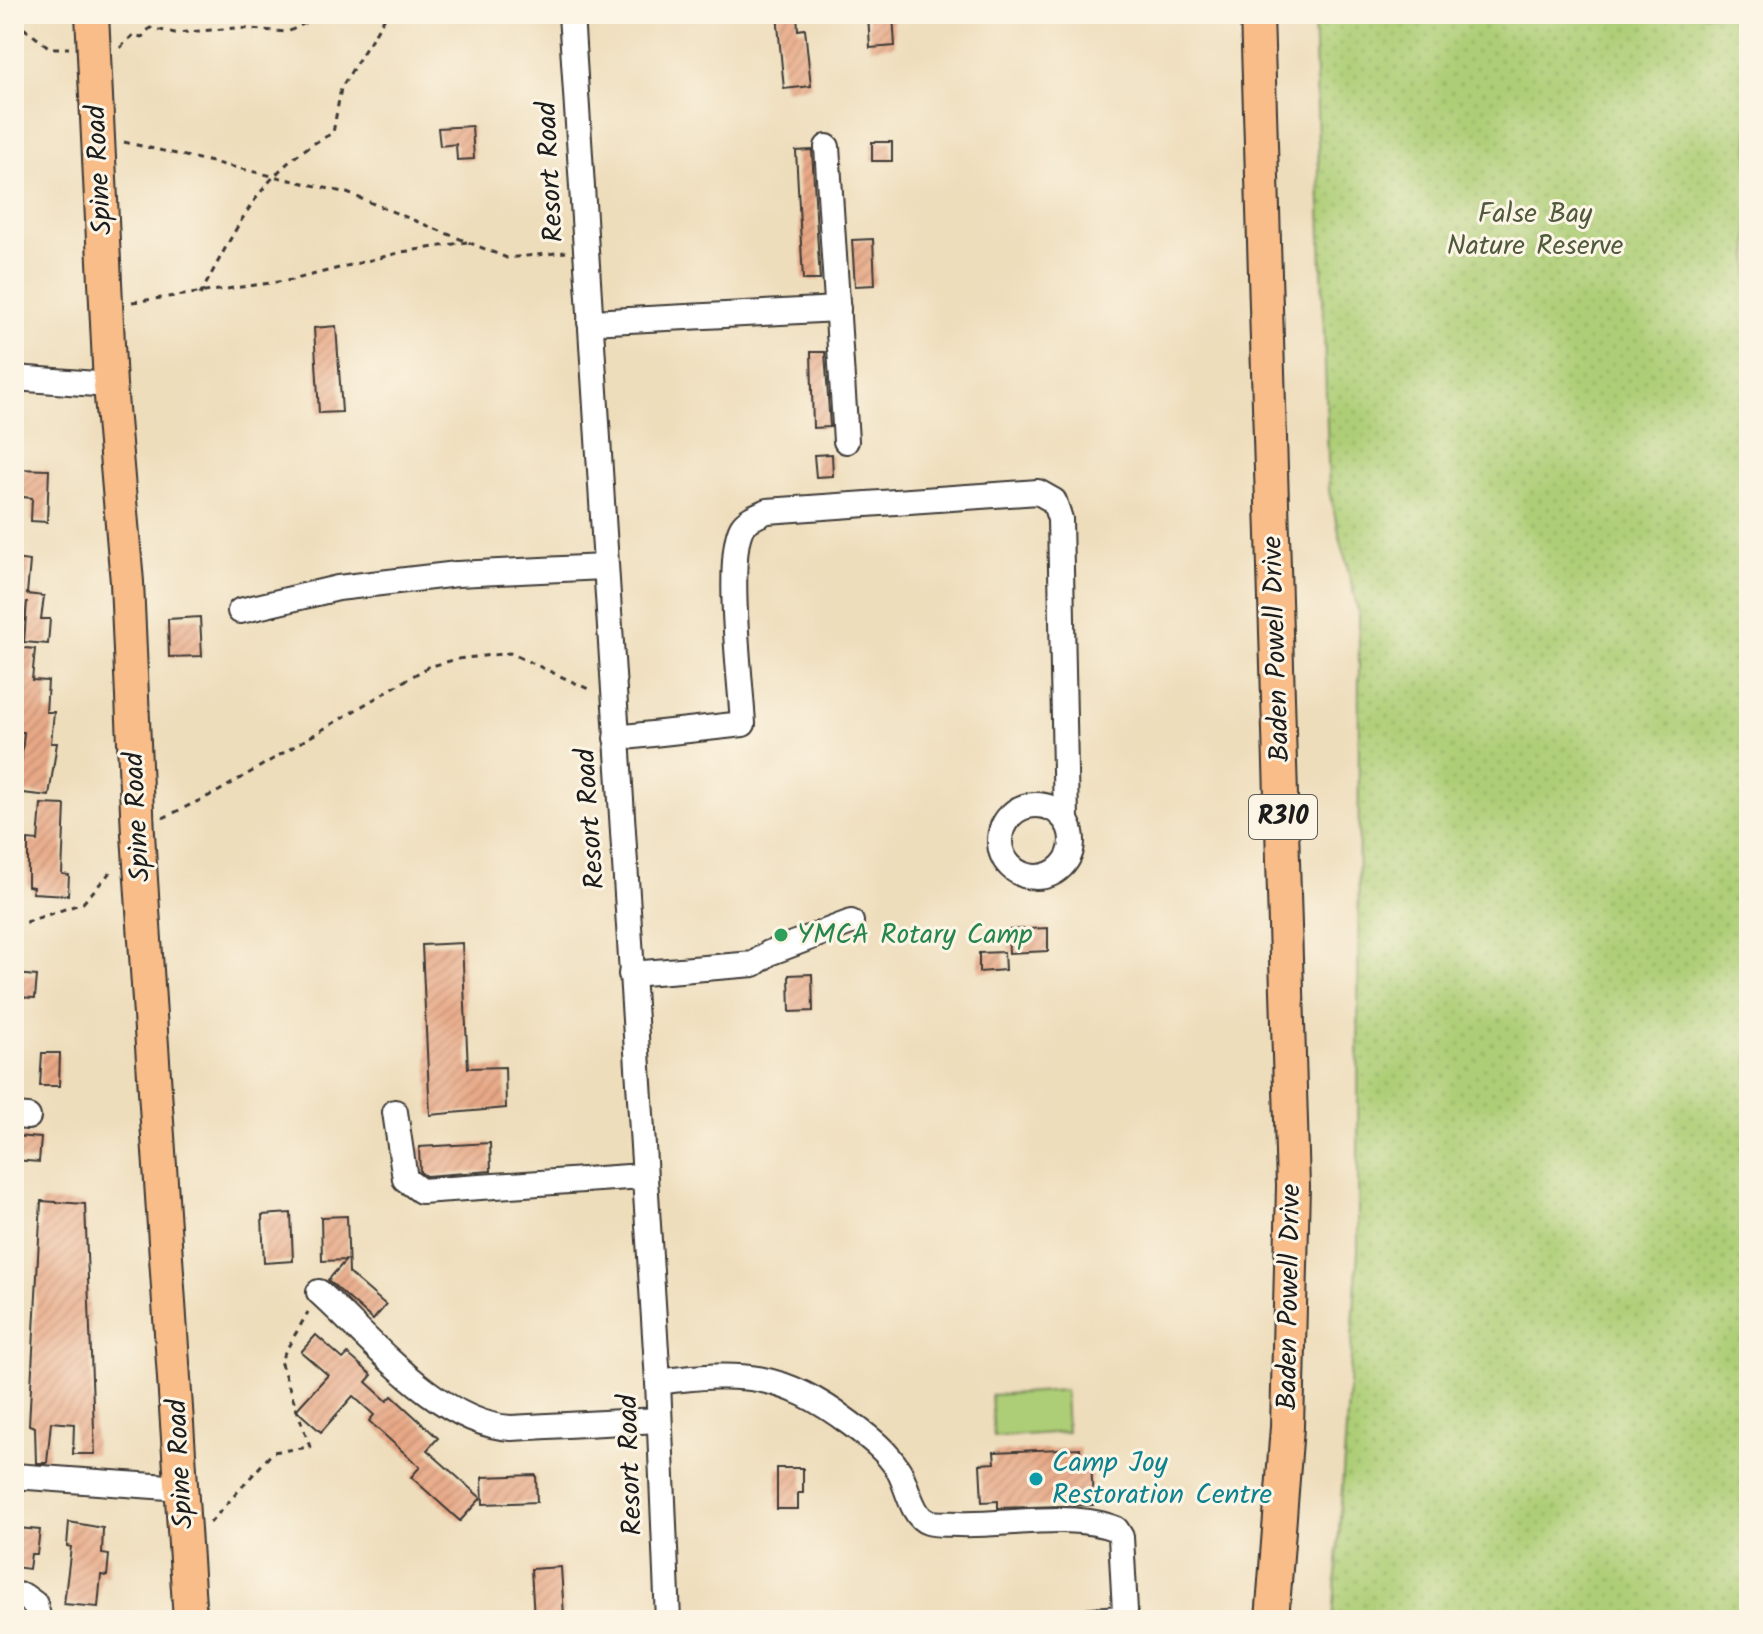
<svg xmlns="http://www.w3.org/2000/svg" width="1763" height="1634" font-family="Kalam,sans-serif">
<defs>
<pattern id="grass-dots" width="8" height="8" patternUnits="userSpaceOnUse" patternTransform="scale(2)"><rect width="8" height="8" fill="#adce76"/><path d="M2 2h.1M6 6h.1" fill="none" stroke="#94b066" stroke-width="1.8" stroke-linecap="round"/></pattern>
<pattern id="building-hatch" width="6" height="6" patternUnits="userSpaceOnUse" patternTransform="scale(2)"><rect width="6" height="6" fill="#e7a886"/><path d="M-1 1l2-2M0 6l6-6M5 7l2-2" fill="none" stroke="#c69073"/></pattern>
</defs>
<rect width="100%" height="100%" fill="#fcf5e5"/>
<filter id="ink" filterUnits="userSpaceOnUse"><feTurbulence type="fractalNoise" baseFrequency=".0125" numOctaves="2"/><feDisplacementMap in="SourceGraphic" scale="16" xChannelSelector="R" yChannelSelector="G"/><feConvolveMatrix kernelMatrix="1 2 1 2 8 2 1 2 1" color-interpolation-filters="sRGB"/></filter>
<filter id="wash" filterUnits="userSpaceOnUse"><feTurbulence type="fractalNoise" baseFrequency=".006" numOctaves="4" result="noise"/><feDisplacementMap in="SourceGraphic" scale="32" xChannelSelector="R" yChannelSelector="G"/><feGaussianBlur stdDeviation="1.8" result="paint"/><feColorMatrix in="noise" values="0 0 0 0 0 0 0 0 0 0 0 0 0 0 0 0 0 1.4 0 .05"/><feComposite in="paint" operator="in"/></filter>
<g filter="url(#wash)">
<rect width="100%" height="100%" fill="#edb"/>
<polygon fill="url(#grass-dots)" stroke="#647549" stroke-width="2" points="1314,14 1749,14 1749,1620 1333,1620 1358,1252 1359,615 1329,491"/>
<polygon fill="#adce76" stroke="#647549" stroke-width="2" points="1065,1390 1067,1432 994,1437 991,1395"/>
<g id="blocks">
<g fill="url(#building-hatch)">
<polygon points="777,14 797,14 798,30 805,29 811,86 784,89"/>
<polygon points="868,14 893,14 895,46 870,48"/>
<polygon points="472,126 474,159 457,160 456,144 440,146 438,128"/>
<rect x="872" y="142" width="20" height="19"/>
<polygon points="812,150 820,280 803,280 796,151"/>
<polygon points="873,239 875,285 855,286 852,240"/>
<polygon points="336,326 342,412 319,413 314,328"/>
<polygon points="811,352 825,352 830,427 813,428"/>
<polygon points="832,454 833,476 816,477 814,455"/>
<polygon points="14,469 49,470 47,522 31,521 32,498 14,496"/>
<polygon points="14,559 30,561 27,594 44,596 41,619 50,619 48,644 24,642 27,601 25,621 14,620"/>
<polygon points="200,617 202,656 169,657 168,619"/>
<polygon points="14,647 35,649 32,680 48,681 46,712 54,712 51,743 57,743 49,796 14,792 15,776 20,776 24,732 14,732"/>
<polygon points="41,804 65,805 62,874 69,875 68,895 32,893 33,887 28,886 28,840 38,841"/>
<polygon points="1048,928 1048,951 1009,953 1008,930"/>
<polygon points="462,943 468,1068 505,1067 506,1108 430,1115 422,945"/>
<polygon points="1004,952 1005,970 979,972 979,953"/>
<polygon points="14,974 37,976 35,998 14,997"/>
<polygon points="812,974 813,1011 790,1012 789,975"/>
<polygon points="42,1053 60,1053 59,1086 40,1086"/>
<polygon points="14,1136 41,1138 39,1162 14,1160"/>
<polygon points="490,1143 491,1171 426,1176 420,1172 419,1147"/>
<polygon points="41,1201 85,1204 95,1454 73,1454 74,1424 51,1422 47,1463 36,1463 35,1427 29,1425"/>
<polygon points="291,1213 293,1261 264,1263 262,1215"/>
<polygon points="347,1216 349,1273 386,1305 373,1320 328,1280 346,1260 322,1261 321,1217"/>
<polygon points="316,1335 343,1359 348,1354 372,1375 366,1382 387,1401 392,1396 438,1438 427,1450 481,1498 460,1521 411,1477 420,1467 369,1421 374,1415 353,1396 321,1432 296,1410 328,1375 301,1352"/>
<polygon points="1080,1448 1080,1458 1091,1458 1093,1505 998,1508 998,1501 982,1502 980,1464 995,1463 994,1452"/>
<polygon points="777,1468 803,1468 803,1493 798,1493 798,1509 777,1509"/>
<polygon points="536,1475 537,1502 483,1504 482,1477"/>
<polygon points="69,1522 103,1528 102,1554 109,1555 107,1576 101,1575 98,1607 64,1604 71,1547 67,1546"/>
<polygon points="17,1528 40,1530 37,1554 31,1554 29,1569 14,1567"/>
<polygon points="561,1567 564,1616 534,1618 531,1569"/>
</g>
</g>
</g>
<g filter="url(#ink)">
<use href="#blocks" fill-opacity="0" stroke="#3c3934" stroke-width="2"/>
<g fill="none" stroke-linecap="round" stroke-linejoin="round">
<g stroke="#3c3934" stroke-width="28">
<g id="minor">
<polyline points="571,14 658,1382 668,1620"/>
<polyline points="827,147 846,441"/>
<polyline points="590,322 838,309"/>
<polyline points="14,378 110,385"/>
<polyline points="240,611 338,588 457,574 604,567"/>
<path d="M616 738 743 724C741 685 725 556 742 527 747 519 758 515 767 511L1038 492 1054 501 1060 519 1066 820"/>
<circle cx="1036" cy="841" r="36"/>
<polyline points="631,974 754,964 769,953 851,922"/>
<polyline points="395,1112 405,1179 421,1191 643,1176"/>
<polyline points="14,1116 28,1117"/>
<path d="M319 1292C370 1338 439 1424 511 1428L659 1420"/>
<path d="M658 1382C741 1371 782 1372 851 1424 870 1438 887 1451 899 1471 907 1485 912 1517 928 1522 937 1525 949 1523 959 1524 1004 1526 1075 1511 1116 1529L1121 1537 1125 1611 1121 1618 1092 1620"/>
<polyline points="14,1476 182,1488"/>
<polyline points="14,1595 24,1596 35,1604 39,1620"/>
</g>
</g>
<g stroke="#3c3934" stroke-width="36">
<g id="major">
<polyline points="92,14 110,385 127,582 138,834 190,1620"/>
<polyline points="1257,14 1293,1186 1287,1427 1272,1620"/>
</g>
</g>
<g stroke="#3c3934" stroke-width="3" stroke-dasharray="6 6" stroke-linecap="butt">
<polyline points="14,21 50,48 69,48"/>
<polyline points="120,48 133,35 142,37 150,28 175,33 237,28 288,32 322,14"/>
<polyline points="124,142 347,193 507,258 566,252"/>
<path d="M200 295C237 228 261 168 333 133L341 88 387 14"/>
<polyline points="132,302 292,280 402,252 467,242"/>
<polyline points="163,818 219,791 428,667 457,659 510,653 593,691"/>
<polyline points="14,926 83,903 114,868"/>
<polyline points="210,1523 273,1452 310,1447 280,1361 308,1312"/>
</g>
<use href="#minor" stroke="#fff" stroke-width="24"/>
<use href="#major" stroke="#f8bd88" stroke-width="32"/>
</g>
</g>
<circle fill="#2e9e5b" stroke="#fcf5e5" stroke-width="3" cx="781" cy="935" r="8"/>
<circle fill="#0f9aa8" stroke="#fcf5e5" stroke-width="3" cx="1036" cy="1479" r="8"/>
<g text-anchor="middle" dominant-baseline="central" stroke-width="6" stroke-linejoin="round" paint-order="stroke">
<rect fill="#fcf5e5" stroke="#5f5d58" stroke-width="2" x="1249" y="795" width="68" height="44" rx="6"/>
<g font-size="26" font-weight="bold" fill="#1c1c1c">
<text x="1283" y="817">R310</text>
</g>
<g font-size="28" fill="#1c1c1c" stroke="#fcf5e5">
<text transform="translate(100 170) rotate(-93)">Spine Road</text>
<text transform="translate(551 172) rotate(-93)">Resort Road</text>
<text transform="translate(1277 649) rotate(-92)">Baden Powell Drive</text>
<text transform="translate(138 817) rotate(-93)">Spine Road</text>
<text transform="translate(591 819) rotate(-94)">Resort Road</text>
<text transform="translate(1290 1297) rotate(-89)">Baden Powell Drive</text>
<text transform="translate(181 1464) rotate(-93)">Spine Road</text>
<text transform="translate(631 1465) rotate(-92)">Resort Road</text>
</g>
<g font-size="28" fill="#4f5a3c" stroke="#fcf5e5">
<text x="1535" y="214">False Bay<tspan x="1535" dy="32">Nature Reserve</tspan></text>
</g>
<g font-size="28" fill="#27864d" stroke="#fcf5e5" text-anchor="start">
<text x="797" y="935">YMCA Rotary Camp</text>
</g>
<g font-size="28" fill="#0d838f" stroke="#fcf5e5" text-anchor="start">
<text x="1052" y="1463">Camp Joy<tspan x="1052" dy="32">Restoration Centre</tspan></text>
</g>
</g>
<rect width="1763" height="1634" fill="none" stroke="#fcf5e5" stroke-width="48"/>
</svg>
